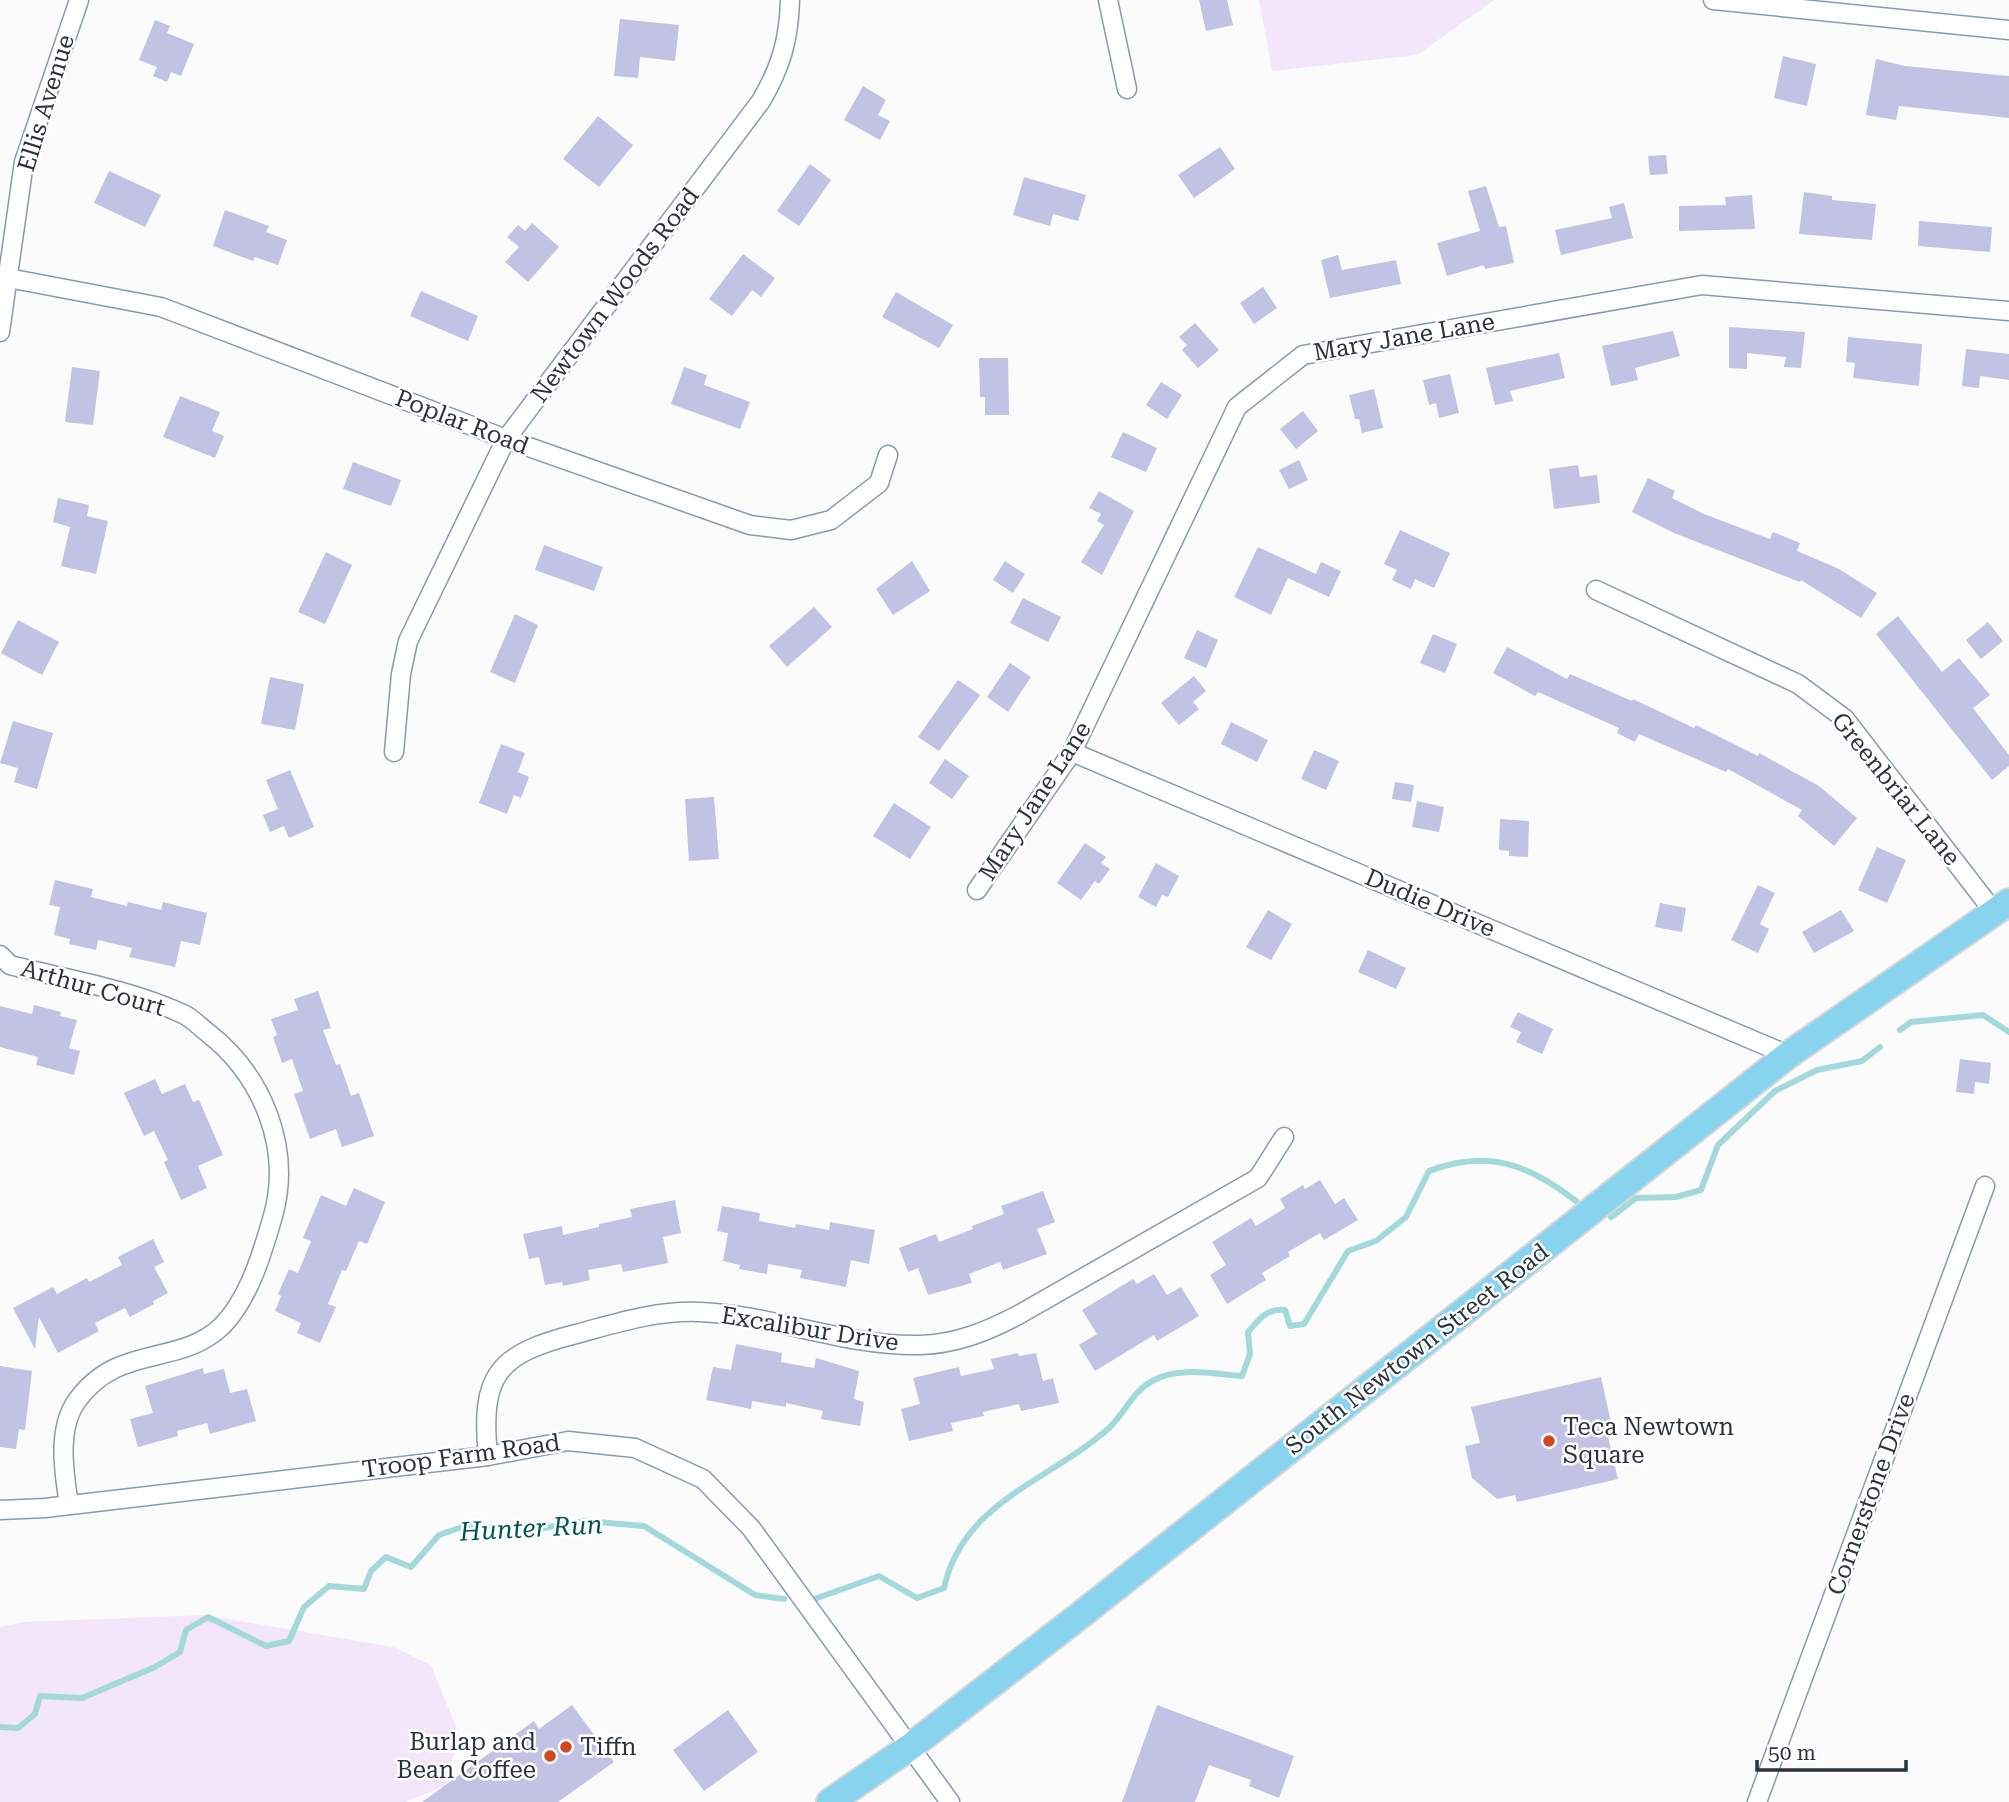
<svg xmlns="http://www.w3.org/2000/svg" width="2009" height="1802" font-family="'Roboto Serif',serif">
<rect width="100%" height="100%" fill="#fbfbfb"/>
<g fill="#f3e6fb">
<polygon points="1259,0 1494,0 1417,55 1272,71"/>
<polygon points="205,1615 393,1647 431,1665 459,1734 445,1786 405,1802 0,1802 0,1627 23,1622"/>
</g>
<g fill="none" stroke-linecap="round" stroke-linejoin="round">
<g stroke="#a4d9db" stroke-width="6">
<polyline points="1900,1030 1911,1022 1983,1015 2009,1032"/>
<polyline points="1611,1217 1636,1198 1676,1197 1701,1190 1718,1145 1775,1091 1817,1070 1862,1061 1880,1047"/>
<path d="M806 1602 879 1576 917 1598 944 1588C963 1501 1050 1481 1109 1428 1125 1413 1132 1392 1152 1381 1178 1366 1214 1374 1242 1376L1250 1354 1248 1332C1259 1319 1267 1308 1285 1310L1290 1326 1304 1324 1348 1251 1376 1241 1406 1217 1429 1171C1488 1149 1528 1164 1576 1201"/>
<polyline points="0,1727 18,1728 35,1714 40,1696 82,1698 155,1667 180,1652 186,1630 208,1617 266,1646 289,1641 304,1607 329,1586 364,1589 371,1571 386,1557 411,1567 439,1535 465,1526 537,1529 585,1521 644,1526 755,1595 784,1599"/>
</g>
</g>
<g fill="#c1c2e4">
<polygon points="1199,0 1227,0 1233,25 1206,31"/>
<polygon points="620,19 679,25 675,61 640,57 638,78 614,76"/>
<polygon points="155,20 170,26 167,33 194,44 181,76 171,72 167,82 153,76 157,67 139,60"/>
<polygon points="1783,56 1816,64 1807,106 1774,98"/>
<polygon points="1876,59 1905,66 2009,76 2009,118 1899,106 1896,120 1866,115"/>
<polygon points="863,86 886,100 878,115 890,121 880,140 844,120"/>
<polygon points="598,116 633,145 599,187 563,159"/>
<polygon points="1220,147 1235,169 1194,198 1178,175"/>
<polygon points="1666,155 1668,174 1650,175 1648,156"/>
<polygon points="810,164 831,180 799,226 777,211"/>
<polygon points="109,171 161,195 145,227 94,203"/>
<polygon points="1024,177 1086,195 1078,221 1053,214 1050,226 1013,215"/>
<polygon points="1486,186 1499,227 1506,226 1514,263 1485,269 1484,265 1447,276 1437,243 1480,231 1468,191"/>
<polygon points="1804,192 1832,196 1832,200 1876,204 1872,240 1799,234"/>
<polygon points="1752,195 1755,229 1679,231 1679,206 1726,205 1725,197"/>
<polygon points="1624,203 1633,238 1561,255 1555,230 1612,218 1609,207"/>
<polygon points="225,210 269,226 266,232 287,240 278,265 255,257 253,261 213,246"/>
<polygon points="1919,221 1992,227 1990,252 1918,246"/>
<polygon points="532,223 559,247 528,282 505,262 519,247 507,237 518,225 525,231"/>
<polygon points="743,254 775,278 761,297 752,290 732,316 709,299"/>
<polygon points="1338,255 1342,270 1396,260 1401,284 1330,298 1321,260"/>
<polygon points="1263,287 1277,308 1254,324 1240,303"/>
<polygon points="421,291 478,316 468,341 410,316"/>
<polygon points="896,292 953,325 939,348 882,317"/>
<polygon points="1195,323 1219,350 1198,368 1182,350 1187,345 1179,337"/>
<polygon points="1729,327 1805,332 1801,368 1784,367 1786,357 1747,353 1747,369 1729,368"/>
<polygon points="1673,331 1680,356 1635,368 1638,380 1611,386 1602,346"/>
<polygon points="1848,337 1922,344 1919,386 1853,378 1855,363 1846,362"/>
<polygon points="1966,349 2009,354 2009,380 1980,376 1979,388 1962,386"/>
<polygon points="1559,353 1565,378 1510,391 1513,401 1495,405 1486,368"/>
<polygon points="979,358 1008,358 1009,415 985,415 985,397 980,397"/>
<polygon points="72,367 100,371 93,425 65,422"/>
<polygon points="684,367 707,375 704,385 750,402 740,429 671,404"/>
<polygon points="1450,374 1459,413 1439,418 1436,403 1429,405 1423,380"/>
<polygon points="1161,382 1182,395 1167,419 1146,405"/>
<polygon points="1374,389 1383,428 1362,433 1359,419 1355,419 1349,395"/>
<polygon points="180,396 220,412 212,431 224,436 215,458 163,437"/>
<polygon points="1303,411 1318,431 1296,449 1280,429"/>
<polygon points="1123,432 1157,448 1146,472 1111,457"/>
<polygon points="1299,460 1308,480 1289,489 1279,470"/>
<polygon points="353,462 401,480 391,506 343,489"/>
<polygon points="1578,465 1580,477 1597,475 1600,503 1554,509 1549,469"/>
<polygon points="1648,478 1675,491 1672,498 1704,514 1770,539 1773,532 1800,543 1797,551 1839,569 1877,593 1861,618 1801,580 1800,582 1674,533 1632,512"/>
<polygon points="1099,491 1134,511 1102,575 1081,562 1104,525 1097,521 1101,514 1089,508"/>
<polygon points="58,498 89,505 87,516 108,521 96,574 61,566 70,527 53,522"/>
<polygon points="1400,530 1450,553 1434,588 1415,579 1411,589 1392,580 1397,570 1384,564"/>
<polygon points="544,545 603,567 594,591 535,570"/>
<polygon points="1258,547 1316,574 1321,562 1341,571 1329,597 1288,578 1271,615 1234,597"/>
<polygon points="326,552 352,565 325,624 298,612"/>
<polygon points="912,561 930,591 893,615 876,589"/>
<polygon points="1005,561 1025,574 1013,593 993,580"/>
<polygon points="1023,598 1061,617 1048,642 1010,623"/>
<polygon points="814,607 832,627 787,667 769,646"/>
<polygon points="515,614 538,625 515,683 490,672"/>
<polygon points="1898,616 1942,672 1959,658 1990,695 1973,708 2009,755 2009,766 1992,780 1876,634"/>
<polygon points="18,620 59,642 42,675 1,653"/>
<polygon points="1988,622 2003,641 1981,659 1966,640"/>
<polygon points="1197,630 1218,640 1206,668 1184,658"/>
<polygon points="1433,634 1457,644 1445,673 1420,663"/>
<polygon points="1507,647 1567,679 1570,674 1632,701 1633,699 1694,728 1696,725 1758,756 1759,753 1819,786 1857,818 1834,846 1798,816 1802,810 1728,769 1726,772 1639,734 1635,742 1617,733 1619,728 1538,692 1535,696 1493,673"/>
<polygon points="1010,663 1031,677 1008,712 987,697"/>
<polygon points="1194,676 1206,691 1193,702 1199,709 1179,725 1161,703"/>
<polygon points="270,677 304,684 295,730 261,724"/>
<polygon points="958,680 980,695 939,751 918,737"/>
<polygon points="13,721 53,733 37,789 14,782 18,768 0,763"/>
<polygon points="1231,722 1268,740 1257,762 1221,744"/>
<polygon points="501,744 525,753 518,772 529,777 521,798 514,795 507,814 479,803"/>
<polygon points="1314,750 1339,761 1326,790 1301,779"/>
<polygon points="945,759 969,776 952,799 929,783"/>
<polygon points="290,770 314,827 289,838 284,826 270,832 263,815 278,809 266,780"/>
<polygon points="1395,782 1414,785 1411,802 1392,799"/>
<polygon points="714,797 719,859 689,861 685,799"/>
<polygon points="1417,801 1444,807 1439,832 1412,827"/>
<polygon points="894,803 931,827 910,859 873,836"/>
<polygon points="1500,819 1529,821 1528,857 1509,856 1509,851 1499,850"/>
<polygon points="1085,843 1106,857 1101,863 1110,869 1099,884 1095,881 1081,900 1057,883"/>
<polygon points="1877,847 1906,860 1887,903 1858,890"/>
<polygon points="1156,863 1179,876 1168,897 1162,895 1156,907 1138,897"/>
<polygon points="55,880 93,889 91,897 127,906 128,902 161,910 163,902 207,913 200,945 181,941 175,967 129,957 132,948 98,940 96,950 69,944 70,939 54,935 60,907 49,905"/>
<polygon points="1758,885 1775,893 1760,924 1769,929 1758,953 1731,940"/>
<polygon points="1660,903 1686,908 1682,932 1655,927"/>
<polygon points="1268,910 1292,924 1271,960 1246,947"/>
<polygon points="1841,910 1854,931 1814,953 1802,932"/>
<polygon points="1368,950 1406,968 1396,989 1358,972"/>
<polygon points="318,991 331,1028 323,1030 336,1065 340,1064 351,1096 359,1093 374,1136 342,1147 336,1129 310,1139 294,1094 303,1091 292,1059 282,1063 273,1037 277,1035 271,1019 298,1010 294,999"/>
<polygon points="34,1005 61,1012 60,1016 77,1020 69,1048 80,1051 74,1075 36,1065 38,1057 0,1047 0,1006 32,1014"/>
<polygon points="1518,1012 1553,1029 1542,1054 1516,1042 1521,1032 1510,1027"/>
<polygon points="1960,1059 1991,1063 1989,1084 1975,1082 1974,1094 1956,1092"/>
<polygon points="155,1079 162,1094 185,1084 193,1102 199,1100 223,1155 198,1166 207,1188 181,1200 164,1162 168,1160 154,1131 144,1136 124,1093"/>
<polygon points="1320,1180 1335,1204 1344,1198 1358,1220 1324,1240 1320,1233 1288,1252 1290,1256 1262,1273 1266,1280 1227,1304 1210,1275 1226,1265 1212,1242 1251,1218 1256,1226 1285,1208 1280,1199 1303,1185 1305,1189"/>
<polygon points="354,1188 385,1202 367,1244 359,1241 346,1271 342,1270 328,1304 336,1307 320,1343 297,1333 301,1323 275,1311 281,1296 278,1294 289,1269 298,1273 311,1241 303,1238 321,1195 346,1206"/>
<polygon points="1043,1191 1055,1222 1037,1229 1047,1254 1003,1270 1000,1262 969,1274 972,1283 928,1295 918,1268 908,1272 899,1248 936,1234 939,1242 973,1229 972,1226 1004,1214 1001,1206"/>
<polygon points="675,1200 681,1233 663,1237 668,1263 623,1272 621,1264 588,1270 590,1280 563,1286 562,1282 545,1285 539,1257 529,1259 523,1234 562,1226 563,1235 599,1227 599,1224 632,1217 630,1209"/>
<polygon points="722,1206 760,1213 759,1221 795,1228 796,1224 829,1230 830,1222 875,1230 869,1264 851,1260 846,1287 800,1278 802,1270 768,1264 767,1274 739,1269 740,1265 723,1261 728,1233 717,1231"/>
<polygon points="153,1239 164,1262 154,1267 168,1293 153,1301 154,1304 130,1317 125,1308 95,1323 99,1331 58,1353 39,1317 35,1349 13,1308 53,1287 57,1294 87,1278 89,1282 122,1265 118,1257"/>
<polygon points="1154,1274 1167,1295 1181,1287 1199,1316 1157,1341 1154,1335 1095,1371 1079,1345 1097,1334 1082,1310 1133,1279 1137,1284"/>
<polygon points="736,1344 782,1353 781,1362 814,1368 816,1358 859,1371 854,1399 864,1402 860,1426 821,1419 823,1411 786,1403 786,1407 752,1401 751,1409 706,1400 713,1367 731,1370"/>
<polygon points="1018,1353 1019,1356 1036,1353 1043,1381 1053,1378 1059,1403 1021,1411 1019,1404 983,1412 984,1416 951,1423 953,1431 909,1441 901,1409 920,1404 913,1378 959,1367 961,1376 994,1369 991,1359"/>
<polygon points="0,1366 32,1371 25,1430 19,1429 16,1449 0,1447"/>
<polygon points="203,1368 204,1374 224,1369 230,1393 247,1389 256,1421 210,1434 207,1423 177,1431 178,1436 138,1447 130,1419 153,1413 145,1386"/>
<polygon points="1601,1377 1612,1427 1606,1428 1618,1479 1517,1502 1515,1495 1497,1499 1472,1478 1465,1446 1480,1443 1471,1407"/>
<polygon points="572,1705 614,1762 558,1802 422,1802 534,1721 539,1729"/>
<polygon points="1157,1705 1294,1756 1279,1798 1249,1786 1251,1780 1209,1765 1195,1802 1122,1802"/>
<polygon points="728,1710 758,1752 704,1791 673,1750"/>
</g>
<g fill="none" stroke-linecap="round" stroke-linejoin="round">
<g stroke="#869ab6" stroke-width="21">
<g id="minor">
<polyline points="1108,0 1127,89"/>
<polyline points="1713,0 2009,30"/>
<polyline points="8,278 161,307 506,439 750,525 791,530 831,520 879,483 888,455"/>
<polyline points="0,332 24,162 79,0"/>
<polyline points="1596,590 1798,684 1845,719 1994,912"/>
<path d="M394 752 401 674 408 641 506 439 761 101C781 67 789 39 790 0"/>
<polyline points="1072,752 1788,1055"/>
<polyline points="977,890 1072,752 1237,407 1303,355 1702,285 2009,311"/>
<path d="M0 955 10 965C66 979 129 989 183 1014 192 1018 200 1027 208 1033 263 1076 292 1148 273 1216 263 1251 249 1299 222 1326 178 1368 118 1342 76 1402 57 1430 64 1473 69 1505"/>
<path d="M488 1456C480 1375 497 1354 576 1334 617 1323 657 1310 700 1312 774 1315 846 1347 920 1345 957 1344 988 1331 1020 1314L1258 1178 1284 1137"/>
<polyline points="0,1510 45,1508 488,1456 568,1441 635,1448 703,1479 751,1528 950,1802"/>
<polyline points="1757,1802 1985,1186"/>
</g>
</g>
<g stroke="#d4d6d8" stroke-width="30">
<polyline id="primary" points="830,1802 910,1747 1078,1617 1788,1055 2009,902"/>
</g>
<use href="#minor" stroke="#fff" stroke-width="18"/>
<use href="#primary" stroke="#88d3ee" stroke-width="26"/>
</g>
<g fill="#d0481b" stroke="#fff" stroke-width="2.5">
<circle cx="1549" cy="1441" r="7"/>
<circle cx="566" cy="1747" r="7"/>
<circle cx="550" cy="1756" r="7"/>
</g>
<g text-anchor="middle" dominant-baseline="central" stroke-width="5" stroke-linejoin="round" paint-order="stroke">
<g font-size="24" fill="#2a333e" stroke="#fff">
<text transform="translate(46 103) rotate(-73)">Ellis Avenue</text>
<text transform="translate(615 295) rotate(-53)">Newtown Woods Road</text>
<text transform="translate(1404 337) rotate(-10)">Mary Jane Lane</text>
<text transform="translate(462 422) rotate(21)">Poplar Road</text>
<text transform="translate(1896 789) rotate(51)">Greenbriar Lane</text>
<text transform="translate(1035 801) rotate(-57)">Mary Jane Lane</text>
<text transform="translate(1430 903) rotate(23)">Dudie Drive</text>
<text transform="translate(93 988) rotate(16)">Arthur Court</text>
<text transform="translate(810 1329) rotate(9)">Excalibur Drive</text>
<text transform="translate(1417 1349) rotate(-38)">South Newtown Street Road</text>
<text transform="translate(461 1456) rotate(-8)">Troop Farm Road</text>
<text transform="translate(1871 1494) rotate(-70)">Cornerstone Drive</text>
</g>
<g font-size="24" fill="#2a333e" stroke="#fff" text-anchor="start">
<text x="1563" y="1427">Teca Newtown<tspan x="1563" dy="28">Square</tspan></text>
<text x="536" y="1742" text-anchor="end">Burlap and<tspan x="536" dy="28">Bean Coffee</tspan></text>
<text x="580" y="1747">Tiffn</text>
</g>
<g font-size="26" font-style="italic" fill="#025356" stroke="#fff">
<text transform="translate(531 1528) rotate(-3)">Hunter Run</text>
</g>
</g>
<path d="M1757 1760v10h149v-10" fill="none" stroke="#2a333e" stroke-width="3.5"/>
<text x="1768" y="1760" font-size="21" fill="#2a333e" stroke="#ffffff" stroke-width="5" paint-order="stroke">50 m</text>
</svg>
